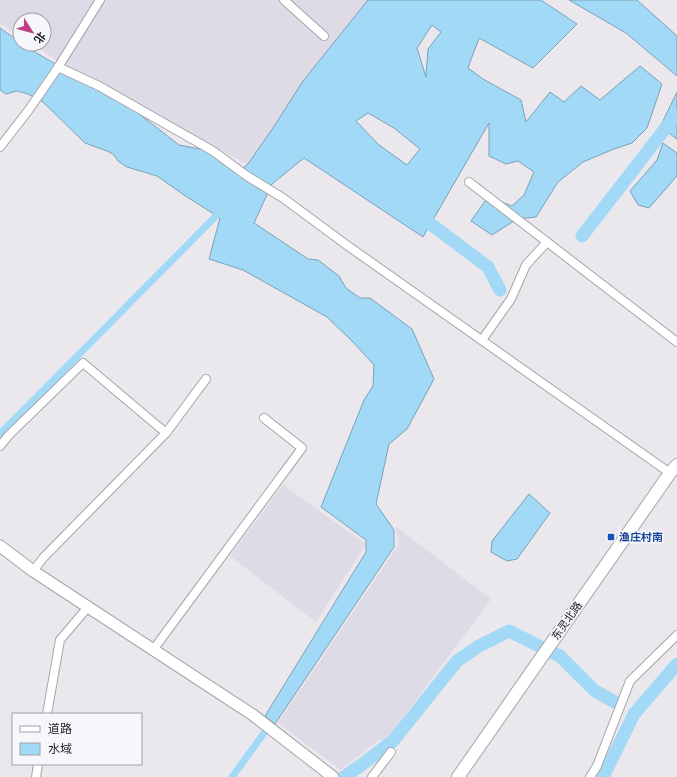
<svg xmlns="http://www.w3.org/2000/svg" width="677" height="777" font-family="'Roboto Serif','Noto Sans SC',serif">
<rect width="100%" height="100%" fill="#eae8ed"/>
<g fill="#dedae6">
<polygon points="0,0 368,0 303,81 273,128 248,165 78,74 32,44 44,44 44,20 20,20 20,36 0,24"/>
<polygon points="283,485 366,544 316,622 230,556"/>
<polygon points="395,526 491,599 387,739 377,741 341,770 278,723 399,544"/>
</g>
<g fill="#a2d9f6" stroke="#7ba1b6" fill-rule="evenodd">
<path d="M368 0H541L577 24 533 68 479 38 468 68 483 79 521 100 526 122 550 92 564 102 581 86 600 100 640 66 662 84 647 128 632 143 614 149 583 162 558 182 536 217 517 219 492 235 471 221 488 197 512 206 524 195 534 172 518 161 506 164 489 156V123L423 237 304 158 272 184 254 223 308 259 318 260 339 276 346 288 360 298H370L412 329 434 379 407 429 389 444 376 504 394 530V547L275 724 265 716 366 552V540L321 507 364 400 373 386 374 365 352 341 327 317 243 270 209 259 220 218 184 195 157 176 127 167 118 161 113 154 107 151 85 143 43 102 28 94 17 91 6 94 0 90V28L20 42V44H23L38 54 129 106 179 145 205 150 237 173 248 164 273 128 303 81ZM432 25 441 32 428 49 426 77 417 48ZM368 113 394 128 420 149 407 165 379 145 356 121Z"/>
<polygon points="569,0 637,0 677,36 677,76 626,33"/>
<polygon points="677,92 677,139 670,134 661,125"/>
<polygon points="663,143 677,153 677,176 649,208 638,205 630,191 657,160"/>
<polygon points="529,494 550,513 517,559 507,561 491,552 492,541"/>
</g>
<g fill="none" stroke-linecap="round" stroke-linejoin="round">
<g stroke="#a2d9f6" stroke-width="7">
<polyline points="0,434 223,209"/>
<polyline points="232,777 270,725"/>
</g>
<g stroke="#a2d9f6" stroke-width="13">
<polyline points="416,213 488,267 500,290"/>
<polyline points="582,236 675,116"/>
<polyline points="553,653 560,656 595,691 615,702"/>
<polyline points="344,777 364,763 393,741 457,661 479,646 509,631 541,647"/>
<polyline points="603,777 634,714 677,664"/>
</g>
<g stroke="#a6a4a9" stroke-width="10">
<g id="street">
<polyline points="284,0 324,36"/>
<polyline points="58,67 99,86 213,151 247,176 283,198 348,246 670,473"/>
<polyline points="0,147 28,111 57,69 100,0"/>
<polyline points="469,182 677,342"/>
<polyline points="482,340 511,299 526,265 547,242"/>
<polyline points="0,446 9,435 83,363 166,433"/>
<polyline points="33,571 44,557 166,433 206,379"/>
<polyline points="153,650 302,448 264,418"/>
<polyline points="47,714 60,640 88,607"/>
<polyline points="36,777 38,764"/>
<polyline points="372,777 391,752"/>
<polyline points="590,777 597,766 630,681 677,635"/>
</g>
</g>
<g stroke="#a6a4a9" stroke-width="13">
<polyline id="secondary" points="0,546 33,571 253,715 333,777"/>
</g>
<g stroke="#a6a4a9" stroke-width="14">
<polyline id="primary" points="458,777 670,473 677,465"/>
</g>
<use href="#street" stroke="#fff" stroke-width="8"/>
<use href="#secondary" stroke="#fff" stroke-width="11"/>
<use href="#primary" stroke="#fff" stroke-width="12"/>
</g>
<rect fill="#1a4fb4" stroke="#f7f6fb" stroke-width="1.5" x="607" y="533" width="8" height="8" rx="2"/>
<g text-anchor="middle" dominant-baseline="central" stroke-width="3.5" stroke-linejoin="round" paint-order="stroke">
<g font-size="11" font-weight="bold" fill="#164399" stroke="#f7f6fb" text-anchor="start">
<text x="619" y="537">渔庄村南</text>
</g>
<g font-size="11" fill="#1f1f21" stroke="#f7f6fb">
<text transform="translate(567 621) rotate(-55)">东灵北路</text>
</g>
</g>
<rect x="12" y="713" width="130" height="52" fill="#f7f6fb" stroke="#a1a0a4"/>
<rect x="20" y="726" width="20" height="6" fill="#ffffff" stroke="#a1a0a4"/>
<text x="48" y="733" font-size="12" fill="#1f1f21">道路</text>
<rect x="20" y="743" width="20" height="12" fill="#a2d9f6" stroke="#a1a0a4"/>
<text x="48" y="753" font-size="12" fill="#1f1f21">水域</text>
<g transform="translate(32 32) rotate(126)"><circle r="19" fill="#f7f6fb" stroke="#a1a0a4"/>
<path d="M0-3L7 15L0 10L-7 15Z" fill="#c13e84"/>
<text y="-6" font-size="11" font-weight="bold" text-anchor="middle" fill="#1f1f21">北</text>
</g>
</svg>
